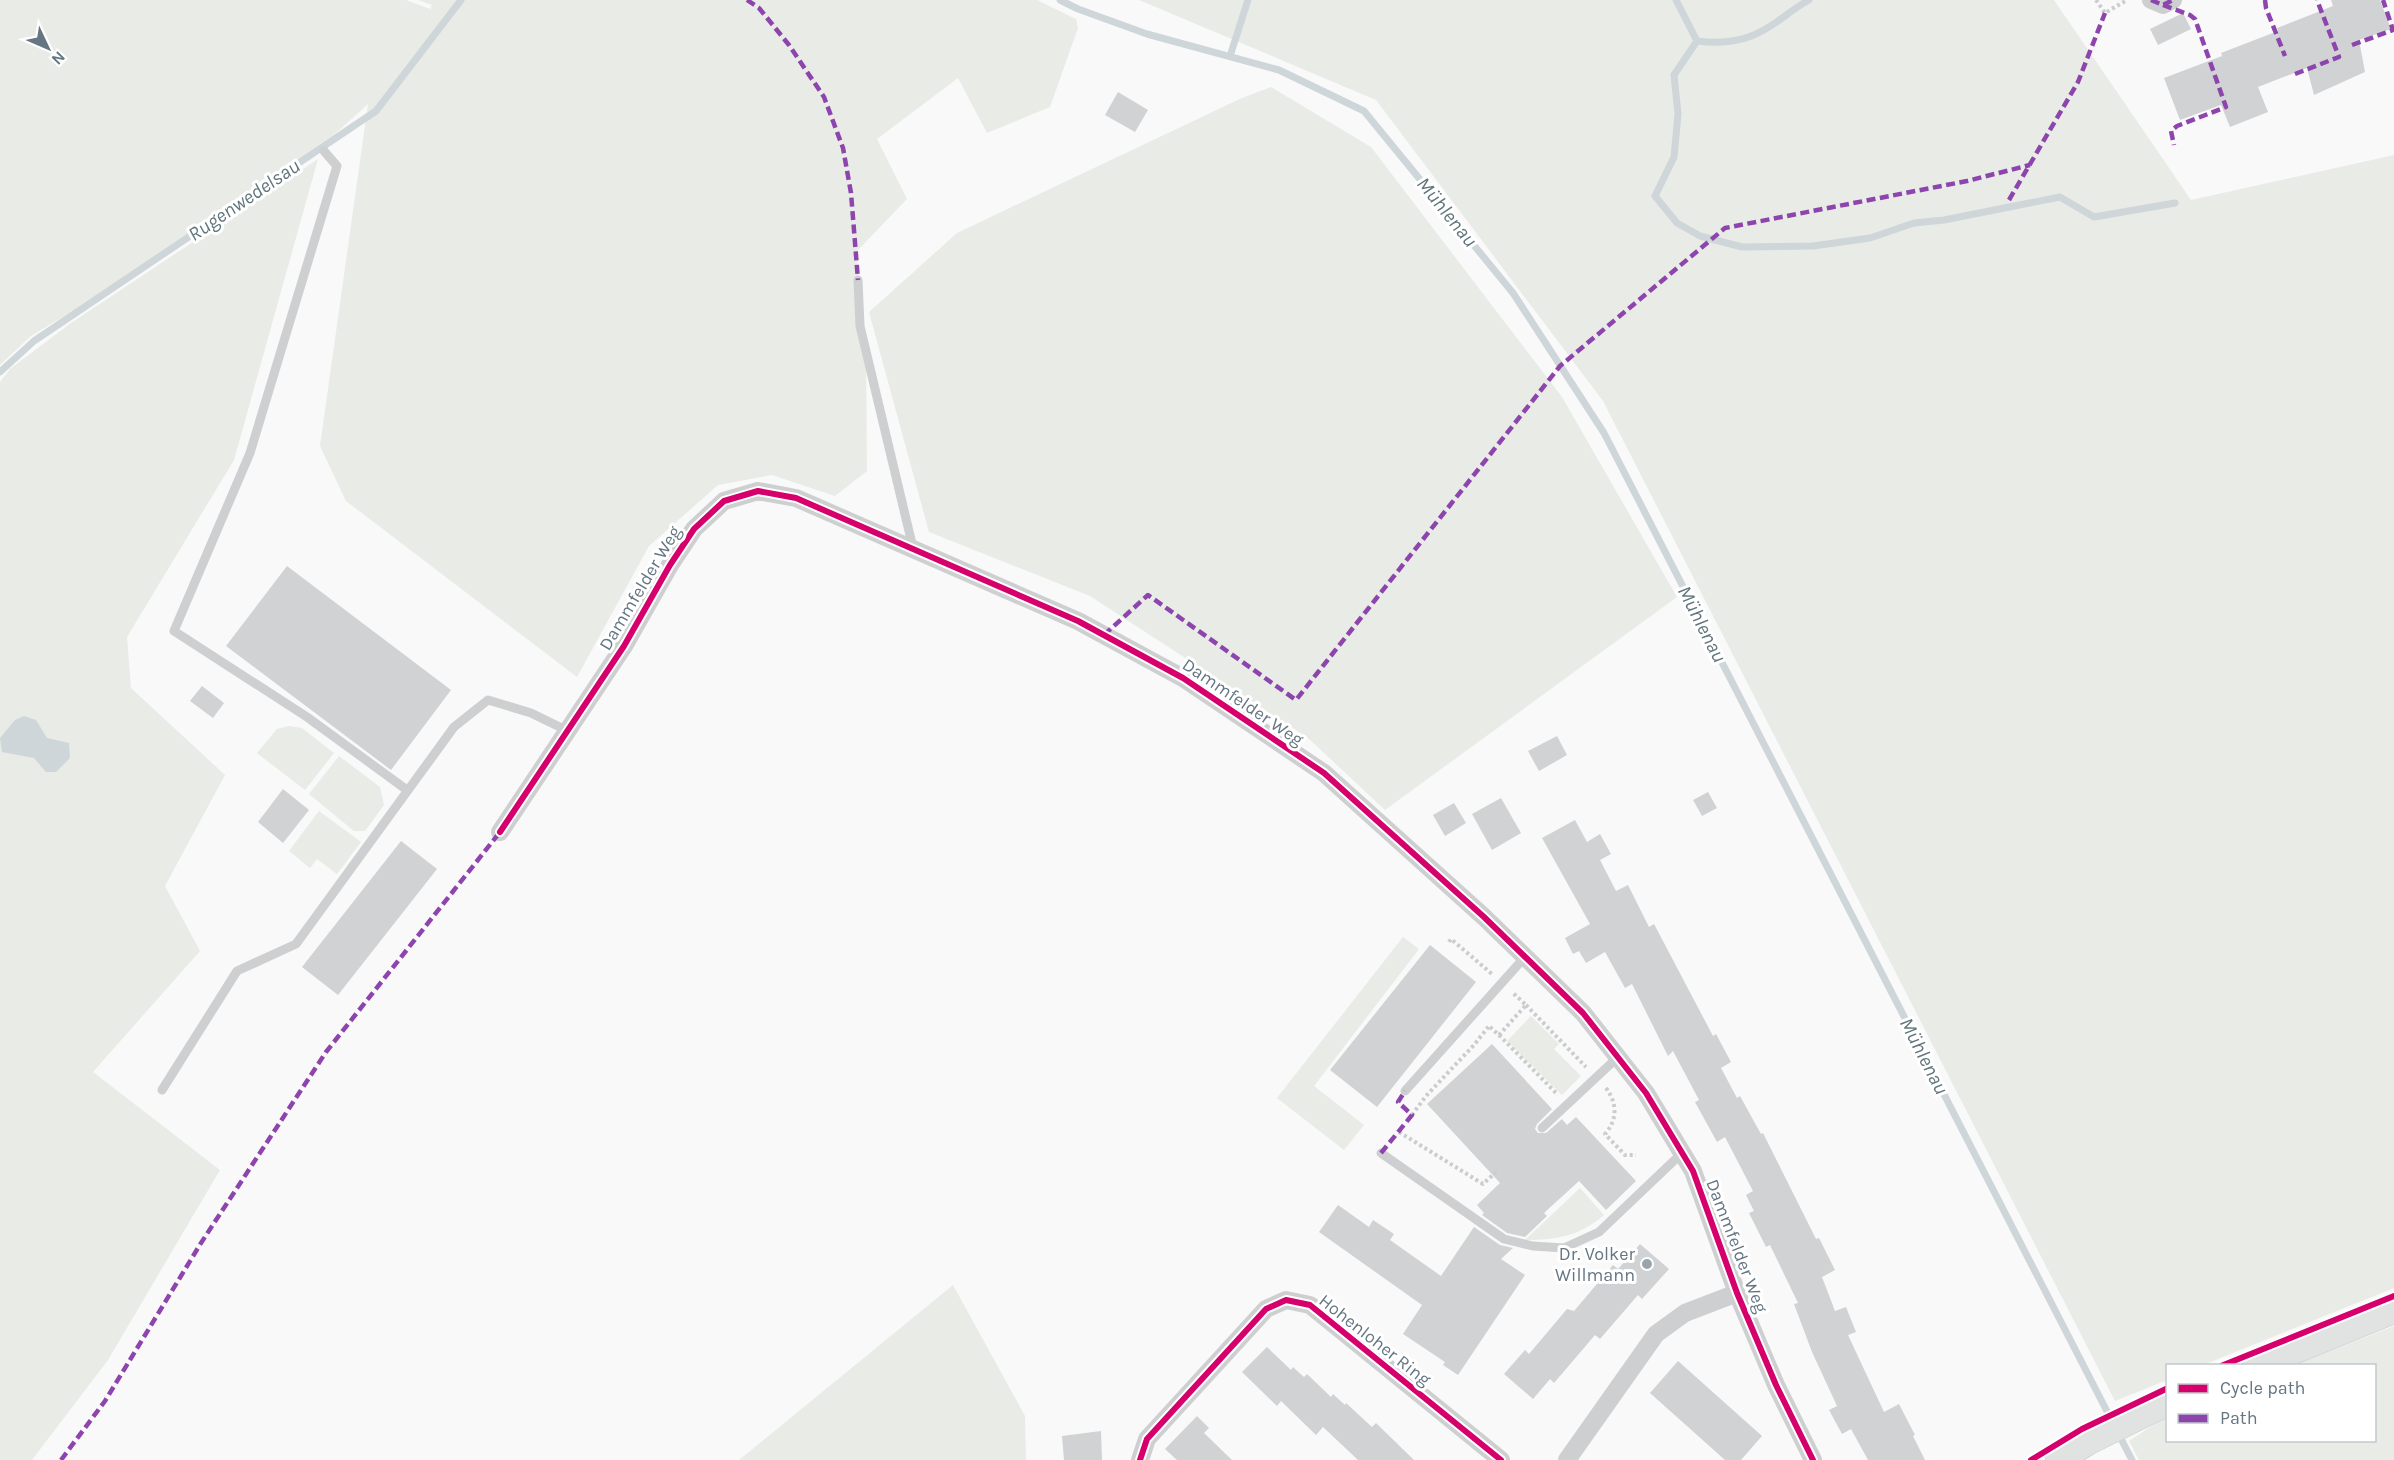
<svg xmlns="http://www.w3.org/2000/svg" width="2394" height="1460" font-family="Karla,sans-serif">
<rect width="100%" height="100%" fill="#f9f9f9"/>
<g fill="#e8ebe6">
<polygon points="0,0 406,0 430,9 432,5 418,0 1037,0 1076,19 1078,28 1050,107 987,133 958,78 877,139 907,199 857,251 860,326 866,353 867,471 835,496 772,475 718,485 649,546 577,677 346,501 320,446 368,104 336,133 106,291 31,336 0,365"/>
<polygon points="1139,0 2054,0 2191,200 2394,155 2394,1288 2203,1365 2168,1366 2167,1380 2115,1401 1603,401 1376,100"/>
<polygon points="1271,87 1371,147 1562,397 1677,597 1385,810 1308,738 1090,596 929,532 869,312 957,233 1242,98"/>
<polygon points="318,159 234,460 127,637 131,688 225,775 165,886 200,951 93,1072 220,1170 108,1360 32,1460 0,1460 0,382 10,369 71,323"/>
<polygon points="289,726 302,728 334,753 305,790 257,753 277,729"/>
<polygon points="339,756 380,787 384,805 365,831 354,831 309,794"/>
<polygon points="319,811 361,842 337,874 317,859 310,868 289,851"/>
<polygon points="1403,937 1419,949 1314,1086 1364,1125 1344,1150 1277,1098"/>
<polygon points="1531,1016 1559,1044 1554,1049 1581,1076 1562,1095 1507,1041"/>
<path d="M1580 1188 1604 1215C1580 1236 1556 1240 1525 1240Z"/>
<polygon points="953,1285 1025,1416 1026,1460 739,1460"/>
<polygon points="2394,1326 2394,1460 2139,1460 2129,1441 2167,1416 2168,1440 2374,1440 2374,1366 2295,1365"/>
</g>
<polygon fill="#ced6d9" points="24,716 36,720 47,738 69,743 70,758 56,772 46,772 34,758 2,752 0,738 15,720"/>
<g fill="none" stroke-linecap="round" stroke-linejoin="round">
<g stroke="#ced6d9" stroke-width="7">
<polyline points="1060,0 1078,9 1147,34 1279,70 1364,111 1513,293 1604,433 2113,1423"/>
<polyline points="1676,0 1697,41 1674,75 1678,114 1674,157 1655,196 1677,223 1700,236 1742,247 1813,246 1870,238 1914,223 1944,220 2060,197 2094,217 2175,203"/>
<path d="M1697 41C1718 44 1743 42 1762 31 1778 23 1792 9 1809 0"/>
<polyline points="1230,56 1248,0"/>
<polyline points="0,372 34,341 376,111 461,0"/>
<polyline points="2118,1433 2132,1460"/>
</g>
</g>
<g fill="#d0d2d3">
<polygon points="2331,0 2380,0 2391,29 2359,40 2365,72 2314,95 2307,68 2258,87 2268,112 2230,127 2221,105 2180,120 2164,78 2222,56 2221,53 2278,31 2277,28 2333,6"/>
<polygon points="2183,13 2191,29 2158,45 2150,29"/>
<polygon points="1118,92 1148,110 1135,132 1105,115"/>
<polygon points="287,566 451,690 391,770 226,646"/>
<polygon points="202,686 224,703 213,718 190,701"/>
<polygon points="1557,736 1567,755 1539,771 1528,751"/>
<polygon points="283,789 309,810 283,843 258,822"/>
<polygon points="1708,792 1717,808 1702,816 1693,800"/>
<polygon points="1501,798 1521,833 1492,850 1472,814"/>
<polygon points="1454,803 1466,823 1445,836 1433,815"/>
<polygon points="1575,820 1587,842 1600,834 1611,854 1600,860 1616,891 1628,885 1649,927 1654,924 1713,1036 1716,1034 1731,1062 1721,1068 1737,1098 1740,1096 1761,1134 1763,1133 1816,1239 1819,1238 1835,1270 1822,1277 1835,1311 1846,1307 1856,1332 1848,1335 1884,1412 1899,1404 1915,1435 1913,1436 1925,1460 1868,1460 1851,1429 1842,1434 1829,1410 1837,1406 1812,1352 1794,1304 1798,1303 1770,1245 1766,1247 1749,1213 1754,1211 1746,1195 1753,1191 1725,1137 1717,1142 1695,1102 1699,1100 1673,1051 1668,1056 1632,984 1625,988 1605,952 1586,963 1579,951 1573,954 1565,938 1590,924 1542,838"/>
<polygon points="401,841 437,869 338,995 302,967"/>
<polygon points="1430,945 1476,982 1377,1107 1330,1070"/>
<polygon points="1492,1044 1552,1109 1537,1124 1535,1129 1538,1133 1546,1133 1562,1119 1567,1125 1576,1117 1636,1181 1606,1210 1579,1181 1544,1213 1547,1216 1525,1237 1507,1233 1482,1215 1484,1213 1477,1205 1500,1183 1427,1104"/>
<polygon points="1338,1205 1369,1227 1373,1220 1394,1234 1390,1240 1441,1276 1474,1227 1500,1245 1513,1248 1501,1259 1525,1275 1458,1375 1443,1365 1445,1362 1403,1334 1422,1305 1319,1232"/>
<polygon points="1640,1244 1669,1269 1642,1299 1638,1295 1600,1339 1595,1335 1554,1383 1550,1379 1533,1399 1504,1374 1525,1350 1529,1354 1567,1309 1574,1311 1613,1265 1618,1269"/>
<polygon points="1267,1347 1291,1370 1293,1367 1304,1377 1307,1374 1331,1397 1333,1394 1345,1405 1346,1403 1372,1427 1376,1423 1414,1460 1358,1460 1323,1427 1316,1435 1281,1401 1277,1406 1242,1372"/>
<polygon points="1678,1361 1762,1436 1741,1460 1725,1460 1650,1393"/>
<polygon points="1197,1416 1209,1428 1204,1433 1232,1460 1177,1460 1165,1449"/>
<polygon points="1101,1431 1102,1460 1064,1460 1062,1436"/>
</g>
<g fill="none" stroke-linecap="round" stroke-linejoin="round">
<g stroke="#d5d6d7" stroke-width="28">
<g id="secondary">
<polyline points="2256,1366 2394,1310"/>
<polyline points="2059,1460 2089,1441 2168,1402"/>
</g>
</g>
<g stroke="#cbcccd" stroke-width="4" stroke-dasharray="3 3" stroke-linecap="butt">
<polyline points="2096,0 2105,13 2127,0"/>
<polyline points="1449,942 1451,939 1492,974"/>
<polyline points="1526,1005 1586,1067"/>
<polyline points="1490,1027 1499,1035 1526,1005 1513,993"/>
<polyline points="1499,1035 1558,1095"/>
<path d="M1606 1088C1617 1103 1618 1119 1605 1134L1625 1155H1636"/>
<polyline points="1412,1115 1426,1096 1474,1045 1489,1026"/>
<polyline points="1399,1132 1483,1184 1496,1172"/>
</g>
<g stroke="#cecfd0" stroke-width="9">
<polyline points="324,151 337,166 250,453 174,631 307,717 407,790"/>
<polyline points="858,280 860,326 913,548"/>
<polyline points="162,1090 237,971 296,944 454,727 488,700 531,713 568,731"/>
<polyline points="1405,1091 1524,958"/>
<polyline points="1542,1128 1618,1057"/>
<polyline points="1381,1153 1504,1239 1533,1246 1564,1248 1599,1232 1682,1153"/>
</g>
<g stroke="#cecfd0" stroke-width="18">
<polyline points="2151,0 2163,5 2173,0"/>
<polyline points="500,832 624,646 670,565 694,529 724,501 758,491 796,498 1078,621 1183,678 1324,773 1484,917 1583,1013 1646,1093 1693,1171 1737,1293 1776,1385 1813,1460"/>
<polyline points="1140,1460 1147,1439 1266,1309 1286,1300 1310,1305 1501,1460"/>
<polyline points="1567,1460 1656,1334 1685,1313 1737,1293"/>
</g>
<use href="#secondary" stroke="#e1e2e2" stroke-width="26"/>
<g stroke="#8e44ad" stroke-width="4.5" stroke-dasharray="9 4.5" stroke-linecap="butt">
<polyline points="747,0 759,8 789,45 824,97 843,148 851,193 858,280"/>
<polyline points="2151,0 2163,5 2173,0"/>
<polyline points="2265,0 2266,8 2285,56"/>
<polyline points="2163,5 2190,15 2195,19 2226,107 2177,126 2171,131 2174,145"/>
<polyline points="2352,45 2393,30 2383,0"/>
<polyline points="2295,74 2339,57 2317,0"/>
<polyline points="2009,200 2078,82 2105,13"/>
<polyline points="1104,635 1148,595 1296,700 1560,366 1725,228 1967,181 2030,165"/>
<polyline points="1381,1153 1412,1115 1398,1102 1405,1091"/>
<polyline points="61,1460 105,1401 201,1243 326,1052 500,832"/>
</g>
<g stroke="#fff" stroke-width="10">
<g id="cycleway">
<polyline points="500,832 624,646 670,565 694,529 724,501 758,491 796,498 1078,621 1183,678 1324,773 1484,917 1583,1013 1646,1093 1693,1171 1737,1293 1776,1385 1813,1460"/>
<polyline points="2221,1366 2394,1296"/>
<polyline points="1140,1460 1147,1439 1266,1309 1286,1300 1310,1305 1501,1460"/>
<polyline points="2031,1460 2082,1429 2168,1388"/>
</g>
</g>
<use href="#cycleway" stroke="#d6006c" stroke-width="6"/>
</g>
<circle fill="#99a4ac" stroke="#fff" stroke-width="2" cx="1647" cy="1264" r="6"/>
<g text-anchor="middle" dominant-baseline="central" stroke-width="6" stroke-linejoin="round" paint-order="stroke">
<g font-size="18" fill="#657683" stroke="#fff">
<text transform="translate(640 588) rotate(-59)">Dammfelder Weg</text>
<text transform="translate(1243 702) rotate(34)">Dammfelder Weg</text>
<text transform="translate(1737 1246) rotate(69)">Dammfelder Weg</text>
<text transform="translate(1375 1340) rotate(38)">Hohenloher Ring</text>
</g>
<g font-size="18" fill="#657683" stroke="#fff" text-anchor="end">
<text x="1635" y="1254">Dr. Volker<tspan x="1635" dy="21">Willmann</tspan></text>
</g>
<g font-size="20" font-style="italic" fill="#60757c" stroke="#fff">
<text transform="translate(244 200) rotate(-34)">Rugenwedelsau</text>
<text transform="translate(1447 212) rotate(51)">Mühlenau</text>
<text transform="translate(1702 624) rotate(63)">Mühlenau</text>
<text transform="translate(1924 1056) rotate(63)">Mühlenau</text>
</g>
</g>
<rect x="2166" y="1364" width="210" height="78" fill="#ffffff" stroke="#c1c8cd" stroke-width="1.5"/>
<rect x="2178" y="1384" width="30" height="9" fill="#d6006c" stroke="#c1c8cd" stroke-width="1.5"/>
<text x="2220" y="1394" font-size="18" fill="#657683">Cycle path</text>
<rect x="2178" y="1414" width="30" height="9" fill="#8e44ad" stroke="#c1c8cd" stroke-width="1.5"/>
<text x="2220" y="1424" font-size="18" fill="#657683">Path</text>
<g transform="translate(48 48) rotate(134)" stroke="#ffffff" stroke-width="4.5" paint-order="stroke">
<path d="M0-4.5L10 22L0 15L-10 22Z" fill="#657683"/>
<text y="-9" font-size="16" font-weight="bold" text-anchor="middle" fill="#657683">N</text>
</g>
</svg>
